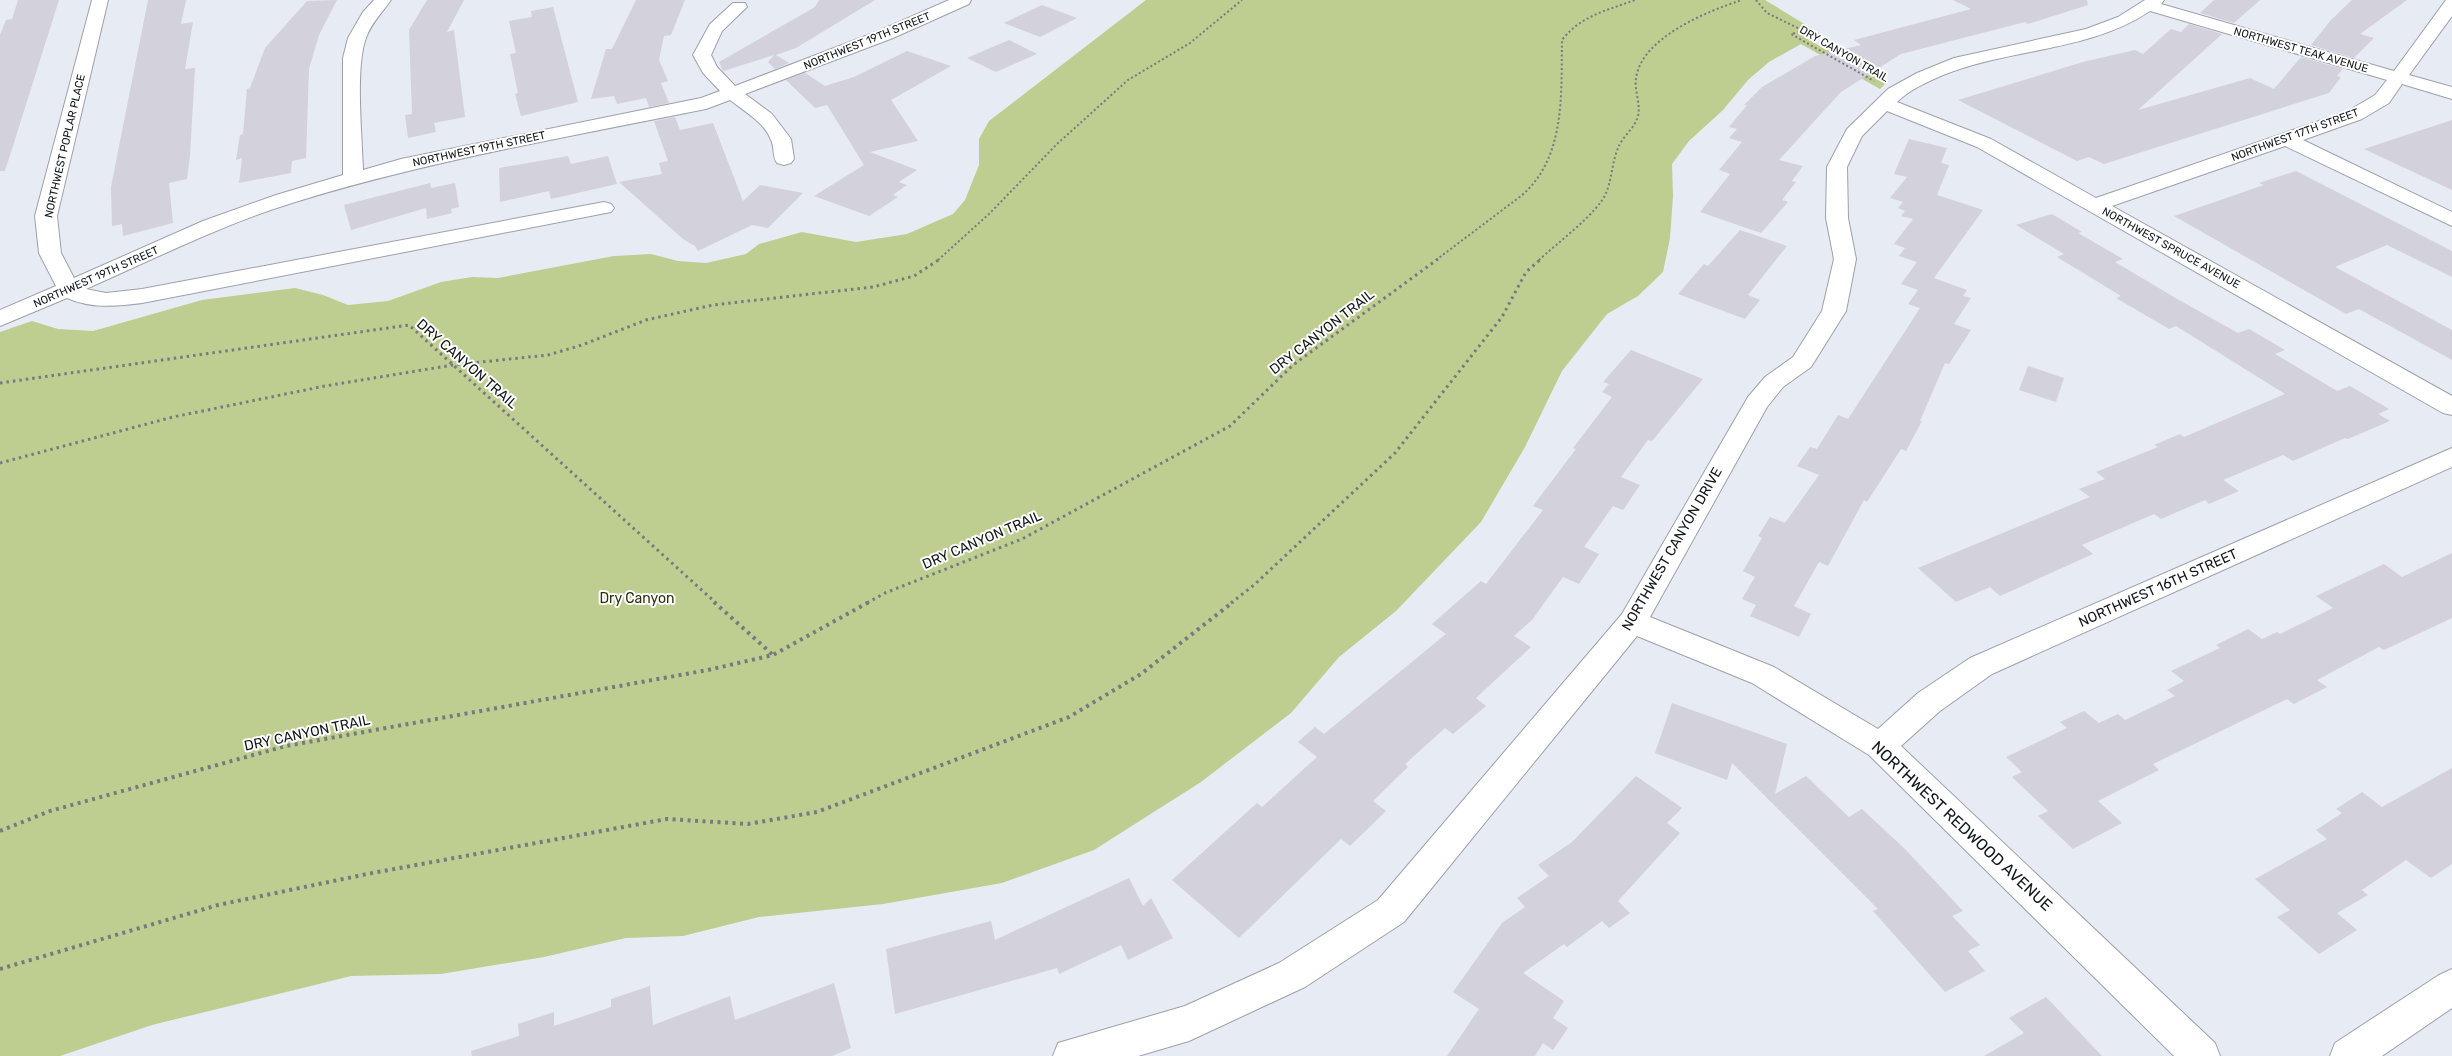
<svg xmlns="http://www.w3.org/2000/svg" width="2452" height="1056" font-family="Rubik,sans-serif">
<rect width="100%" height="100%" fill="#e7ebf4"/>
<polygon fill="#bdce90" points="1146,0 1765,0 1821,34 1811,41 1886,83 1880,89 1801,44 1769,62 1748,80 1723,110 1689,141 1672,164 1673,196 1670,238 1663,272 1638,296 1607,314 1562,371 1525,447 1481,522 1396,611 1339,657 1291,713 1201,782 1094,850 1002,883 883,904 759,917 683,936 626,938 544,957 441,974 351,976 152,1025 60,1056 0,1056 0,332 32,321 58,329 93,331 202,300 295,288 323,295 348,305 388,301 441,282 472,277 498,278 614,256 651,254 678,261 706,263 746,254 759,244 802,232 856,242 907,234 953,214 965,200 979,165 979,139 989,121"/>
<g fill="#d3d1db">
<polygon points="18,0 59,0 5,171 0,171 0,35 6,20 12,19"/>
<polygon points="148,0 186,0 181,24 193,22 185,69 195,68 190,156 187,179 169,183 173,223 123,236 122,224 112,226 111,187"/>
<polygon points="337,0 319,35 309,69 306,158 292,161 291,173 239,183 242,158 236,160 240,135 243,134 247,89 250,88 265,48 307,1"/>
<polygon points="427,0 464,0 447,32 454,30 465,117 434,123 436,132 408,138 405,115 412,114 409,30"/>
<polygon points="636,0 685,0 671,35 664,36 659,60 668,81 661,83 669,103 649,107 646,98 617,104 614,96 591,99 606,49 612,49"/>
<polygon points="819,0 875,0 796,48 776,55 789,63 775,69 768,62 774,55 723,71 719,62 815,7"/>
<polygon points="1953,0 2087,0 2088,5 2028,24 2025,22 1901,54 1841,92 1779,160 1803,166 1792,181 1796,182 1782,200 1788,202 1761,233 1700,212 1730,174 1719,170 1742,142 1729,138 1737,129 1729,127 1747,105 1744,105 1762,87 1815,56 1861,45 1854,40 1971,9"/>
<polygon points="2214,0 2260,0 2234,23 2200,13"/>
<polygon points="2352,0 2407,0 2360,34 2374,38 2354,58 2311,45 2331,20"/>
<polygon points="1042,5 1077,18 1040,37 1004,23"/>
<polygon points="553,7 578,102 521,116 515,94 518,93 510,54 516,53 509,21 532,17 531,11"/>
<polygon points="2189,24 2222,34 2138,110 2250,78 2274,89 2301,57 2343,69 2337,76 2341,77 2329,93 2104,164 2089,157 2077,161 1958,100 2083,62 2135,50 2143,54 2171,29 2181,32"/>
<polygon points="1009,40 1037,54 996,72 967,58"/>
<polygon points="907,51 951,66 891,100 918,141 870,152 917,170 899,182 907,185 893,195 898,197 869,216 814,196 864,165 827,105 815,108 786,80 805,73 825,86 854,77"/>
<polygon points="675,117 680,130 713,123 743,201 760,185 803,193 768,228 752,225 698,251 695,246 683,239 619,182 662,174 659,163 668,161 654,121"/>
<polygon points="2452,120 2452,190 2364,149"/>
<polygon points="1909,139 1947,148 1941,163 1949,165 1937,195 1983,210 1934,278 1967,290 1963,296 1971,298 1954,324 1971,330 1949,364 1945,363 1920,421 1922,421 1906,451 1901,449 1867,502 1864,500 1828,566 1819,562 1794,606 1811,614 1799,637 1750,616 1756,605 1742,599 1755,577 1743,571 1762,538 1758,536 1770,517 1785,523 1819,475 1797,466 1810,447 1817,449 1838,415 1848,419 1920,308 1908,304 1918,290 1901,284 1917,262 1899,256 1905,248 1894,244 1913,219 1901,216 1905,211 1898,208 1903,202 1890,198 1907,177 1894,174"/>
<polygon points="568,156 571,164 608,156 617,184 551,199 549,191 500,202 499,168"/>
<polygon points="2296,171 2452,251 2452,277 2387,245 2335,267 2452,330 2452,360 2359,309 2346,314 2174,216 2264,185 2259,183"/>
<polygon points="430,183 431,188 455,183 459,207 451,209 452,213 427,219 426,208 351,230 344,205"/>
<polygon points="2052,214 2082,232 2078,233 2123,259 2115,262 2179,300 2238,333 2249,329 2285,350 2275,354 2337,391 2350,386 2389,409 2378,414 2390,421 2348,439 2345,438 2293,461 2283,455 2223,480 2239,491 2209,504 2205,500 2161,519 2154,514 2082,545 2093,554 2000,596 1990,587 1956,602 1918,568 2090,497 2079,489 2105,479 2096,472 2158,447 2154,445 2180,434 2184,437 2285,394 2176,326 2169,329 2116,298 2121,296 2057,257 2064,254 2016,225"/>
<polygon points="1740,230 1787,246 1748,295 1760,300 1745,319 1678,294 1704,264 1708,266"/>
<polygon points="1631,350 1703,379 1652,441 1648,440 1621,477 1640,485 1623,510 1613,506 1584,547 1599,554 1579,584 1563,577 1532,620 1514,636 1531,647 1476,698 1486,706 1453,734 1445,728 1405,764 1408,767 1373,801 1386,811 1350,846 1341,839 1239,938 1172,880 1257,803 1262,807 1317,757 1298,742 1315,727 1324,734 1446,634 1432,624 1481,581 1486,584 1543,510 1533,506 1576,449 1573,448 1612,397 1602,392 1609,384 1603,382"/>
<polygon points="2028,366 2064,378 2056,402 2019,390"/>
<polygon points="2452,553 2452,618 2384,650 2379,647 2317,680 2327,687 2294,704 2287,699 2153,764 2159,770 2098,801 2122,823 2073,849 2038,816 2048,811 2012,777 2022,772 2006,757 2067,728 2060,722 2084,711 2099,723 2118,714 2125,720 2175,696 2167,690 2184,681 2171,671 2220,648 2216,645 2248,629 2262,639 2277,632 2280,634 2333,608 2316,596 2384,564 2402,577"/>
<polygon points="1672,703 1787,744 1775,794 1806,776 1849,817 1862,809 1905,849 1963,911 1952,916 1980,945 1968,951 1985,971 1945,992 1873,911 1878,909 1732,763 1727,780 1655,753"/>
<polygon points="2452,768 2452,864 2431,878 2406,860 2362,890 2368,895 2337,913 2357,930 2319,954 2277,917 2290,910 2255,879 2327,839 2316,830 2342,813 2336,809 2362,792 2382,807"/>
<polygon points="1636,776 1682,808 1667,823 1680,833 1618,901 1630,913 1609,928 1602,921 1567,947 1564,944 1523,973 1564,1001 1553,1018 1568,1028 1553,1050 1543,1043 1535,1056 1447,1056 1479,1009 1453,992 1502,923 1525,907 1517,898 1549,876 1538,865 1572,842"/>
<polygon points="1129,878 1143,906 1151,898 1173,938 1128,960 1121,945 1059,974 1057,968 895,1014 886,949 991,921 995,940"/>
<polygon points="834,983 851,1048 832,1056 472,1056 471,1051 519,1036 518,1024 554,1012 554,1026 611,1007 611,999 650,986 653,1025 730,996 735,1020"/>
<polygon points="2046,997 2102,1056 1984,1056 2024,1033 2009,1018"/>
</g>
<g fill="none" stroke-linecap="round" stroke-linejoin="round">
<g stroke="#9da1a9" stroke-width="2">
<g id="minor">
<path d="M92 0H108L57 216 61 253 74 278 203 221 276 195 343 175V58L348 38 363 12 374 0H391C382 13 371 23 366 38 355 67 362 136 363 170L401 159 701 98 720 91 703 73 693 55 710 24 733 3H745L747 7 722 31 711 55 717 67 735 86 881 30 949 0H971L969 4 893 38 745 94 772 114 788 135 791 139 794 159 791 163 784 165 777 163C772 156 775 148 771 140 765 123 744 111 730 100L706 109C567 137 427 161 292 203 221 225 154 259 86 289L106 293 142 289 604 202 611 204 614 208 611 212 142 303C116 306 92 309 67 298L0 326V310L56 286 39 253 35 216Z"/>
<path d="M2145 0H2164L2161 4 2394 71 2446 0H2452V16L2409 75 2452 87V99L2402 84 2389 103 2362 119 2303 140 2452 212V226L2285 146 2112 206 2452 396V415L2443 413 1977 147 1887 111 1862 136 1847 167 1848 218 1856 259 1846 311 1811 367 1783 387 1767 407 1650 617 1774 667 1878 729 1918 693 1970 658 2452 448V467L1992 674 1940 711 1901 746 2215 1043 2220 1056H2174L1869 755 1752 683 1637 636 1404 922 1305 987 1189 1041 1138 1056H1053L1058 1043 1185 1006 1279 963 1378 900 1622 614 1748 397 1765 377 1793 357 1822 311 1834 259 1826 218 1827 167 1847 129 1888 89 1917 73 1954 58 2086 29 2118 17ZM2150 11 2387 80 2375 95 2348 111 2096 198 1991 139 1897 102C1909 90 1927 82 1943 75 2010 48 2089 52 2150 11Z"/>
<polygon points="2452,969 2452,1008 2382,1056 2330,1056 2335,1043 2439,975"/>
</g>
</g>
<g stroke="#777a80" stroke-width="2" stroke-dasharray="2 2.5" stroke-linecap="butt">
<polyline points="1756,0 1767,13 1804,31 1791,34 1874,81"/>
<polyline points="938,260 989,214 1057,144 1128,80 1190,43 1242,0"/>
<path d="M1436 260 1521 196C1566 158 1561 94 1562 40 1580 16 1608 10 1635 0"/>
<path d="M1539 260C1556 244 1599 212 1606 193 1612 179 1612 162 1618 148 1622 137 1635 128 1638 116 1641 104 1634 90 1636 78 1642 37 1708 11 1742 0"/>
</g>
<g stroke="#777a80" stroke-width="3" stroke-dasharray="2.5 4" stroke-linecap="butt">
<polyline points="0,383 409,325 716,603"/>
<polyline points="0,463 173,417 325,386 453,365 548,355 582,345 646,320 713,305 873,287 914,276 940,259"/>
<polyline points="867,603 885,593 1022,539 1230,426 1293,365 1438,259"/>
<polyline points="1231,603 1254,585 1395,453 1502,317 1526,272 1541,259"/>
</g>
<g stroke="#777a80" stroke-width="4" stroke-dasharray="3 4.5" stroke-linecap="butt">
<polyline points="714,602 773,655"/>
<polyline points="0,831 50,811 286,746 708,670 773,655 869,602"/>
<polyline points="0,969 218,905 367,874 667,819 748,824 817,812 1069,717 1141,674 1233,602"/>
</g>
<use href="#minor" fill="#fff" fill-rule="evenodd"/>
</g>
<g text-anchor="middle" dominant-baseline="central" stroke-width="4" stroke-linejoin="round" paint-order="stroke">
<g font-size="11" fill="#15171a" stroke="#fff">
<text transform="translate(867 41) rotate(-22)">NORTHWEST 19TH STREET</text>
<text transform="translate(2301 50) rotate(16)">NORTHWEST TEAK AVENUE</text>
<text transform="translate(1844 54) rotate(30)">DRY CANYON TRAIL</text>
<text transform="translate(2295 135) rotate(-20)">NORTHWEST 17TH STREET</text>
<text transform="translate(65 146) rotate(-77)">NORTHWEST POPLAR PLACE</text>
<text transform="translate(479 149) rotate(-12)">NORTHWEST 19TH STREET</text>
<text transform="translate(2171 248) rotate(29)">NORTHWEST SPRUCE AVENUE</text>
<text transform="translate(96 277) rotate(-24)">NORTHWEST 19TH STREET</text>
</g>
<g font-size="14" fill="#15171a" stroke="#fff">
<text transform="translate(1322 332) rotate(-38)">DRY CANYON TRAIL</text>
<text transform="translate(467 364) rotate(41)">DRY CANYON TRAIL</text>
<text transform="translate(982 540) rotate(-23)">DRY CANYON TRAIL</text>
<text transform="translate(1672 549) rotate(-60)">NORTHWEST CANYON DRIVE</text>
<text transform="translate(2158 588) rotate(-24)">NORTHWEST 16TH STREET</text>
<text transform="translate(307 733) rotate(-12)">DRY CANYON TRAIL</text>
</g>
<g font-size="14" fill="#2a3110" stroke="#fff">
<text x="637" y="598">Dry Canyon</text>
</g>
<g font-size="16" fill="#15171a" stroke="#fff">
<text transform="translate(1962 826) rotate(43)">NORTHWEST REDWOOD AVENUE</text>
</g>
</g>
</svg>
